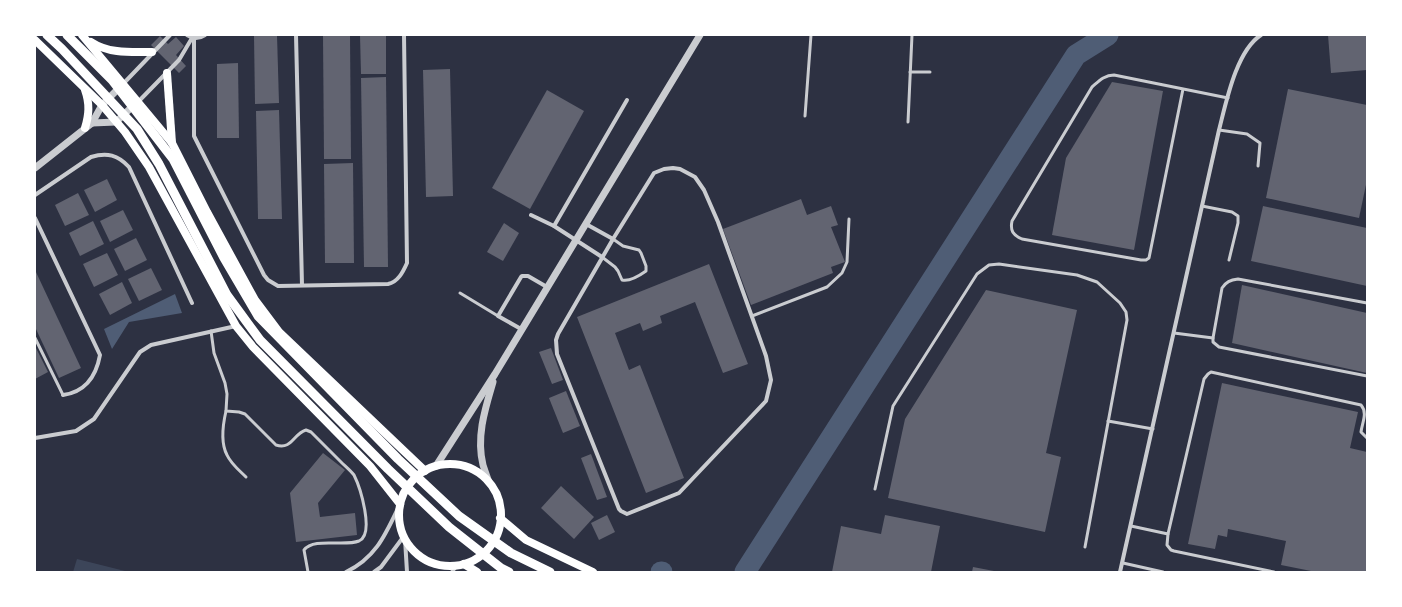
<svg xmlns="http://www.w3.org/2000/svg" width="1402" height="607" font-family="Cabin,sans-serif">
<rect width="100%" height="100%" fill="#2d3142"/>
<polygon fill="#3c4559" points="77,559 129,572 73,572"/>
<polygon fill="#4f5d75" points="175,294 182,313 129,322 112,349 104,329"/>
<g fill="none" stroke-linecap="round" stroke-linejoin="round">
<g stroke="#4f5d75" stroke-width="21">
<polyline points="661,572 662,572"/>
<polyline points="745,572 1076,55 1108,35"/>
</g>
</g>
<g fill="#626471">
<polygon points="254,35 277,35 279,103 255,104"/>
<polygon points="323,35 350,35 351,159 324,159"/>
<polygon points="360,35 386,35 386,74 361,74"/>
<polygon points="1328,35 1367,35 1367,70 1331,73"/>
<polygon points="160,36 168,44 176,37 184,46 176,55 186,66 179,73 151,45"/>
<polygon points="238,63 239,138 217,138 217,64"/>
<polygon points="450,69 453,196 426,197 423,70"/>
<polygon points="386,77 388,267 364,267 361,78"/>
<polygon points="1112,82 1163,91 1134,250 1052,235 1066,158"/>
<polygon points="1288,89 1367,105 1367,180 1359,218 1266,198"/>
<polygon points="547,90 584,111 530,209 492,188"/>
<polygon points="279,110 282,219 258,219 256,111"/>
<polygon points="353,163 354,263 325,263 324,164"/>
<polygon points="107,179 117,200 95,212 84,190"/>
<polygon points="78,193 89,215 65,226 55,205"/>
<polygon points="801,199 807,215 831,206 838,225 831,227 845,262 831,267 833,273 751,305 723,229"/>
<polygon points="1263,206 1367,228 1367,286 1251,261"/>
<polygon points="123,210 133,230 110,242 100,221"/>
<polygon points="93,221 104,244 80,256 69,233"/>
<polygon points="504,223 519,233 503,261 487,252"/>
<polygon points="136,238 147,260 125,271 114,249"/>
<polygon points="107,253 118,275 94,287 83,264"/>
<polygon points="709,264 748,364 723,373 695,302 660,316 662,323 643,331 640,323 615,333 629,370 640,365 684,478 646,493 577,317"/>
<polygon points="151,268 162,290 139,301 128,279"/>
<polygon points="35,270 81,368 59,378 35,327"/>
<polygon points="122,282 132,303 110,315 99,294"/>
<polygon points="1242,285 1367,313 1367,373 1232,343"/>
<polygon points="986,290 1077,310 1046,453 1061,457 1045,532 888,498 905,419"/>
<polygon points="35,346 48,372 35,379"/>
<polygon points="551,348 563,380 552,384 539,352"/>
<polygon points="1222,383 1358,412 1350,448 1367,452 1367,572 1316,572 1281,565 1286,541 1228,529 1227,537 1218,535 1215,549 1188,544"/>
<polygon points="566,391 580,426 563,433 549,398"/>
<polygon points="323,453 345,470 318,503 320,517 355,513 357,535 296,542 290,493"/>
<polygon points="591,454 607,497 597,500 581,458"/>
<polygon points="561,486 594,517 574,539 541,508"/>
<polygon points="607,515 615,532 599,540 591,523"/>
<polygon points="885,515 940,526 931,572 832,572 841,526 881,534"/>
<polygon points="973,567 994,571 994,572 972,572"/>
</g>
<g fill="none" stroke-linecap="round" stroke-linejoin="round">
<g stroke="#caccd0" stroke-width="3">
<polyline points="910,72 930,72"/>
<path d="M1183 89 1149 258 1146 260H1141L1022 239C1013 235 1010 231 1012 221L1092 87C1098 82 1104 75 1114 75L1228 98"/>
<polyline points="805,116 811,35"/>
<polyline points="908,122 912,35"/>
<polyline points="1219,130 1247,134 1260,143 1258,166"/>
<polyline points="1202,206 1232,212 1238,216 1238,223 1229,260"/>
<path d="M602 257 615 267 618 271 622 280C630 282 639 276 646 271V266L641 253 639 250 623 246 613 239"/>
<polyline points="460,293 498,316"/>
<polyline points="752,316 827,287 842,273 847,262 849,219"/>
<path d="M211 331 214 353 225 383 227 394 226 411 239 412 245 414 276 445C292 450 293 434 306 430L311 432C321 442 331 452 341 462 345 466 351 471 354 475 360 487 375 534 359 541 344 547 314 537 304 550L308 572"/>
<path d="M1174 333 1213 338 1222 288C1226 282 1230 280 1238 279L1367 303"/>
<polyline points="35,338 63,395"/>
<polyline points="1213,338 1213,342 1219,347 1367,376"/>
<path d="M226 411C223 424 220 442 227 455 231 464 240 471 246 477"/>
<polyline points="1108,421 1153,429"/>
<polyline points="875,489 893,406 977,274 989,265 999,264 1077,275 1097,282 1120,303 1126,312 1127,320 1085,547"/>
<path d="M1131 526 1168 534 1204 379 1208 374 1211 372 1361 405C1368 413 1362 423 1361 432L1367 438"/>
<polyline points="1168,534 1167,545 1171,550 1174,551 1274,572"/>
<polyline points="1123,563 1163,572"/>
</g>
<g stroke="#caccd0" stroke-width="4">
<path d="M187 35C193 39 199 39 205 35"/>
<polyline points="296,35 302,285"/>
<path d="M194 38V136L264 275 268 280 278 286 388 284C398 282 403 272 407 263L404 35"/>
<polyline points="123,84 170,35"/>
<polyline points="138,102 179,60 192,38"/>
<polygon points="673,168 680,169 695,177 704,190 718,222 766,356 771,380 766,401 679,493 627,514 621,511 619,509 557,354 556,340 558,334 613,239 654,173 664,169"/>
<path d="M35 195 91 157C107 152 118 155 129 167L192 303"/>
<polyline points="531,215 554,226 602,257"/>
<path d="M35 218 100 355C96 377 85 392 63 395"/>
<polyline points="586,224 613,239"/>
<polyline points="554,226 627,100"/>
<polyline points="521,329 498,316 521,277 522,276 528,276 547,287"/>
<polyline points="35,438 76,431 94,419 140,352 151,345 236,326"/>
<polyline points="405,539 407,572"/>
<path d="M346 572C377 557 386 533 400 504"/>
<polyline points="374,572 381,567 404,536"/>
<polyline points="452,572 456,566"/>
<path d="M1120 572 1219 130C1226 103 1236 51 1261 35"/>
</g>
<g stroke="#caccd0" stroke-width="7">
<polyline points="92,123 102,105 121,86"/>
<polyline points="35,168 92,123 116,122 136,103"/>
<polyline points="436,466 495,374 700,35"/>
<path d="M489 482C487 477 485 471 483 465 476 437 485 409 493 382"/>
</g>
<g stroke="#fff" stroke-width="8">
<polyline points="82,35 172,143 207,212 255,300 279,332 425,471"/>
<polyline points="35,40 102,105 125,132 149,167 236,326 253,347 370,466 400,504"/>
<path d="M91 42C109 54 132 52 152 52"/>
<polyline points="167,73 172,143"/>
<path d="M85 128C89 115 90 104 85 90"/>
<circle cx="450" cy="515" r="51"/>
<polyline points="500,518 526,540 593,572"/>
<polyline points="464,564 477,572"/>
</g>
<g stroke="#fff" stroke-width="9">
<polyline points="47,35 62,49 137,129 159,164 227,295 260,340 388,469 449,527 501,568 509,572"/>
<polyline points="67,35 112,80 173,159 224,258 258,316 398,459 459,516 511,553 550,572"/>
</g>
</g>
<rect width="1402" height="607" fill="none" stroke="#ffffff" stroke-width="72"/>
</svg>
